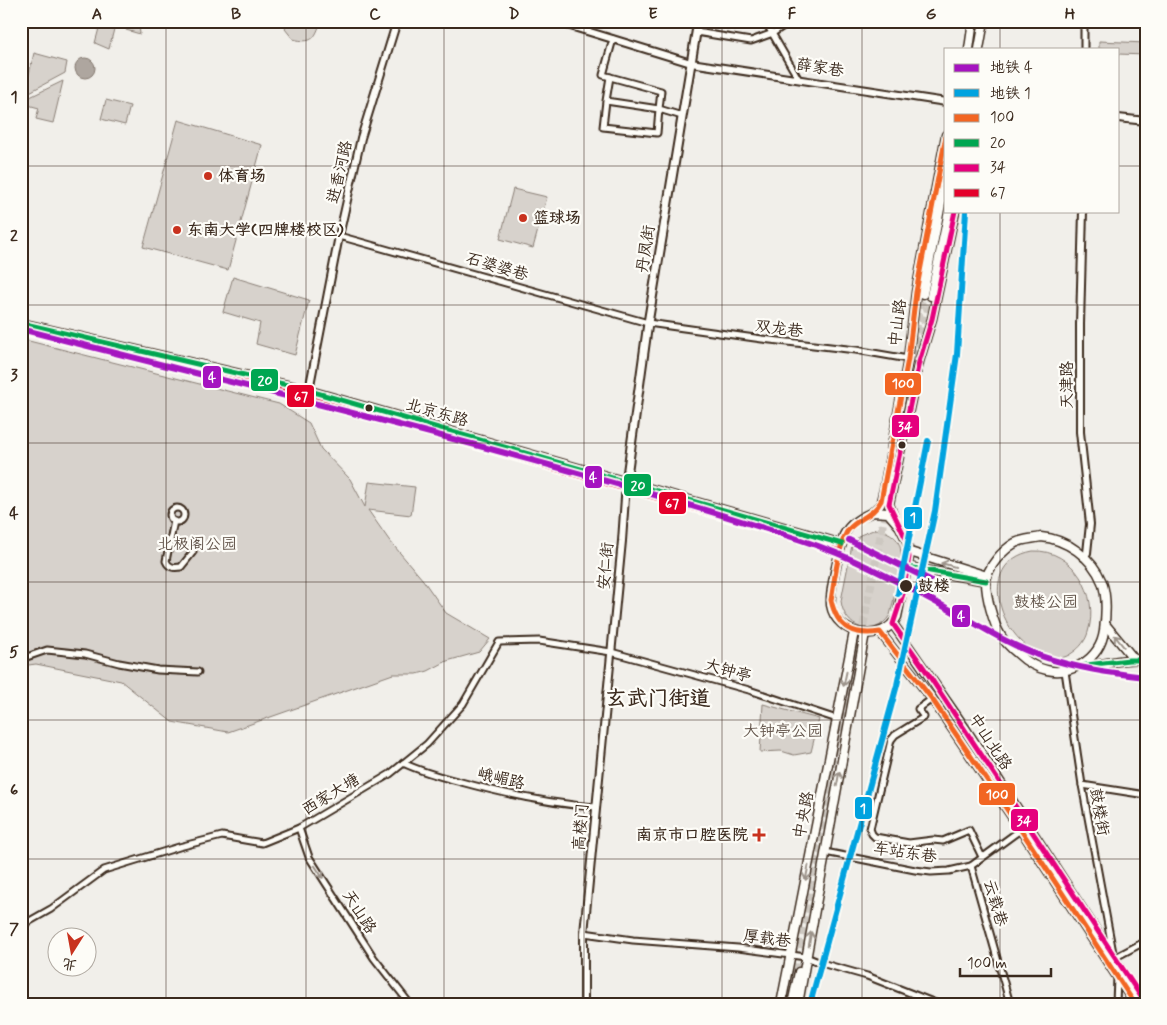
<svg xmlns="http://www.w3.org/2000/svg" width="1167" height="1025" font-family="Mynerve,'LXGW WenKai TC',sans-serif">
<rect width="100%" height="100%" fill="#f1efea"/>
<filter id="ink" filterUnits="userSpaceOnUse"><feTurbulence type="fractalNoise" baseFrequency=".02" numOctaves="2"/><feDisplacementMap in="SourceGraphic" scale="10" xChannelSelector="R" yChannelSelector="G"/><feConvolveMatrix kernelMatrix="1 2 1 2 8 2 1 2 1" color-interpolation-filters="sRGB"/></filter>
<g filter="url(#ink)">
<g fill="#d7d2cc" stroke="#897e75">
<polygon points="101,21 135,21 139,25 140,34 126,30 127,24 116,21 109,49 95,43"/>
<path d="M287 21H321C315 39 312 44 293 39L285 29Z"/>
<polygon points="1099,41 1146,43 1146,55 1118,54 1118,49 1099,49"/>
<polygon points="34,53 67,62 65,73 24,95"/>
<polygon points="63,81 53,123 36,119 39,108 28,105 30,97"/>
<polygon points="106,100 130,106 125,125 101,119"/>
<polygon points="178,120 262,145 228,270 143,247"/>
<polygon points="513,189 547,197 533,248 500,239"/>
<polygon points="233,277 309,300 295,355 256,344 260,323 223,312"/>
<polygon points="21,339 279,404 309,423 321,449 350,479 365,507 369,482 415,487 411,515 368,510 389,540 423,580 446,613 490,639 479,652 447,661 428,671 417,674 393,674 228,732 172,722 121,681 36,664 21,666"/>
<path d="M876 529C908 535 902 557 897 581 895 592 893 604 890 615 874 640 844 628 841 601L852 545 860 535Z"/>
<path d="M1033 551C1073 549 1100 595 1088 632 1086 640 1080 648 1072 653 1064 659 1056 659 1047 656 1001 645 972 562 1033 551Z"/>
<polygon points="763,704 819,719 811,752 794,755 781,751 760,752"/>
</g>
<circle fill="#aea69f" stroke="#80746b" cx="85" cy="68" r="10"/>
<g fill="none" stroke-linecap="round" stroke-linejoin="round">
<g stroke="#cdc8c1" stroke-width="8" stroke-dasharray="8 4" stroke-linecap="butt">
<polyline points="911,356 923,294"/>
<polyline points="917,359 931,296"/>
<polyline points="896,454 906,404"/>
<polyline points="861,638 888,497"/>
<polyline points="828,790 858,632"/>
<polyline points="793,971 825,802"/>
<polyline points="799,972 834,782"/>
</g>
<g stroke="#3b2a1e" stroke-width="9">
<g id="minor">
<polyline points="765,21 798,78"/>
<polyline points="1084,21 1084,49"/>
<polyline points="696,32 751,41 773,33 791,21"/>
<polyline points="613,39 603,75 661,91 659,109 682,116"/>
<polyline points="606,101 603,127 657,133 659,109 606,101 610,77"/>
<polyline points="339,236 648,323 762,339 856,350 908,359"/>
<circle cx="177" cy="515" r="7"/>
<path d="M174 521 166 561C169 568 174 568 181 567L193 552"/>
<polyline points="21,659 47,650 85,654 119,663 158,670 198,672"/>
<polyline points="1065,671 1082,785 1114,958 1117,977 1116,1004"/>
<polyline points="932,699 918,709 924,717 895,735 891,740 870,829 872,834 875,837 909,843 933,840 943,841 969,830 982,857"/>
<path d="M403 763C422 772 441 777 461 782 505 794 551 804 596 807"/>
<polyline points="1082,785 1146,795"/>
<polyline points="299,828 309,857 374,958 410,1004"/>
<polyline points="825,852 915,870 931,872 949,871 971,866 1023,828"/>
<polyline points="971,866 1010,1004"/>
<polyline points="21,926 51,909 104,870 179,847 222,836 262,843 299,828 390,774 427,744 463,704 499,642 539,641 611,652 749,690 837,719"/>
<polyline points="584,933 633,940 738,948 806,957 821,963 867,976 938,1004"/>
<polyline points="1114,958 1146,941"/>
</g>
</g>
<g stroke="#3b2a1e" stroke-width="10">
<g id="tertiary">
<polyline points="554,21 691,63 946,102"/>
<polyline points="1118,118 1146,121"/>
<polyline points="1083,211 1080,324 1080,432 1090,524 1087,553 1083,557"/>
<polyline points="309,390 339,236 361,138 397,21"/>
<polyline points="584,1004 584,933 622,541 626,483"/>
</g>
</g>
<g stroke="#3b2a1e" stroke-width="11">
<polyline id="secondary" points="626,483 648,323 698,21"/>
</g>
<g stroke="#3b2a1e" stroke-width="11">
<g id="primary">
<polyline points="969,49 973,21"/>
<polyline points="979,49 984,21"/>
<polyline points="923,294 946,179"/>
<polyline points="931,296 949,211"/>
<polyline points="21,323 296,387 842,544"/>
<polyline points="873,512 880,505 884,489 908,359 916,292 946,135"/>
<path d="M873 512 888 513 900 527 907 541 909 558 897 617C882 645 836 635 831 605 829 592 840 550 844 535 850 523 861 517 873 512Z"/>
<polyline points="894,517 889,504 919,362 932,319 955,211"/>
<path d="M1041 537C1066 539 1092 557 1102 582 1107 596 1106 616 1104 631 1102 646 1095 656 1082 664 1058 678 1035 670 1017 653 1011 648 1005 642 1001 636 993 623 986 596 986 582 987 567 1003 550 1015 543 1023 539 1032 539 1041 537Z"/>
<polyline points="910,552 987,576"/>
<polyline points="908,567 986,581"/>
<polyline points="893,624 965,728 1144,1004"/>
<polyline points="1105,624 1134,659"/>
<polyline points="880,632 932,699 1021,830 1135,1004"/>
<path d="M1080 666C1102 666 1124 657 1146 660"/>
<polyline points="781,1004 854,632"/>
<polyline points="792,1004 799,972"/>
<polyline points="798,1004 865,633"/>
</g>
</g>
<use href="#minor" stroke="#fdfcf7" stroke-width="5"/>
<use href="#tertiary" stroke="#fdfcf7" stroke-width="6"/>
<use href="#secondary" stroke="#fdfcf7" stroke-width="7"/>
<use href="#primary" stroke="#fdfcf7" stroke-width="8"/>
<g stroke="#fdfcf7" stroke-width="9">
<path id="bus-1" d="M946 136 916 292 908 359 881 501C874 515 859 518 849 529 839 539 834 584 831 600 837 628 853 636 880 632L932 699 1021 830 1135 1004"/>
</g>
<g stroke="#fdfcf7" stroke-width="9">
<g id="bus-2">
<polyline points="21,323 296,387 842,544"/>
<polyline points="908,567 986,581"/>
<polyline points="1078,666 1129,660 1146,660"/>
</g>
</g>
<g stroke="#fdfcf7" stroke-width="9">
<polyline id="bus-3" points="955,211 932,319 919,362 889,504 906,539 909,557 903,594 893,624 926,671 1146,1004"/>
</g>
<g stroke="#fdfcf7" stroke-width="9">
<polyline id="bus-4" points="21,331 294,394 840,551"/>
</g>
<use href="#bus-1" stroke="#f26522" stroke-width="5"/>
<use href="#bus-2" stroke="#00a651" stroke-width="5"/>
<use href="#bus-3" stroke="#e5007d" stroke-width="5"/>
<use href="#bus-4" stroke="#e4002b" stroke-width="5"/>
<g stroke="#fdfcf7" stroke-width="10">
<g id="metro-1">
<path d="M21 329C282 396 545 457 801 540 860 559 913 590 967 619 991 633 1015 647 1041 656 1075 668 1110 673 1146 677"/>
<polyline points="849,540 930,580"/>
</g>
</g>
<g stroke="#fdfcf7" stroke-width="10">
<g id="metro-2">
<polyline points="898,594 928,441"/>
<polyline points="810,1004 897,685 935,511 957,354 966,211"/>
</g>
</g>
<use href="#metro-1" stroke="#a513c0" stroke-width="6"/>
<use href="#metro-2" stroke="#00a2df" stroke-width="6"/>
</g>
<defs><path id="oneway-shaft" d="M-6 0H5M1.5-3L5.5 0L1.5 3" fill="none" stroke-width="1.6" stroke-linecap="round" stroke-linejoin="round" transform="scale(1.25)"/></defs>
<g stroke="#9c938a">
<use href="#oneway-shaft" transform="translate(948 565) rotate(-164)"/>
<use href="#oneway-shaft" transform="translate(1119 641) rotate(-129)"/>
<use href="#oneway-shaft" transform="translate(845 679) rotate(102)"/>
<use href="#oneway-shaft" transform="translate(838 779) rotate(-80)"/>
<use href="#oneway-shaft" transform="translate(319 872) rotate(57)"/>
<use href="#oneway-shaft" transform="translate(807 873) rotate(101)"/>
<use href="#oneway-shaft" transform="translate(810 939) rotate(-80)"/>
</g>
</g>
<path fill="none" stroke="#3b2a1e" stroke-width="1" stroke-opacity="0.55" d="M166 21V1004M306 21V1004M444 21V1004M584 21V1004M722 21V1004M862 21V1004M1000 21V49M21 166H946M1118 166H1146M1000 211V1004M21 305H1146M21 443H1146M21 582H1146M21 720H1146M21 859H1146"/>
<g fill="#c8321e" stroke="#fdfcf7" stroke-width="2">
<circle cx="208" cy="176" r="5"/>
<circle cx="523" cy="218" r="5"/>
<circle cx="177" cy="230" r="5"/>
<path d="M756.5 827.5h5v5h5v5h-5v5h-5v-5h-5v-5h5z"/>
</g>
<g fill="#3b2a1e" stroke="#fdfcf7" stroke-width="2">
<circle cx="369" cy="408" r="4.5"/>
<circle cx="902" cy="445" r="4.5"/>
<circle cx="906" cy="586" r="7"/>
</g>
<g text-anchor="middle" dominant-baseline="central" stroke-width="4.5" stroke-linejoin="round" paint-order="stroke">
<g font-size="16" fill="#3b2a1e" stroke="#fdfcf7">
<text transform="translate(820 68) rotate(9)">薛家巷</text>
<text transform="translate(340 172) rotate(-77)">进香河路</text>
<text transform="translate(646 249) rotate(-81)">丹凤街</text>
<text transform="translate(497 267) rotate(16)">石婆婆巷</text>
<text transform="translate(898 323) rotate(-83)">中山路</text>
<text transform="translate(779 329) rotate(7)">双龙巷</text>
<text transform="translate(1067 385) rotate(-90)">天津路</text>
<text transform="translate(437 413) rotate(16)">北京东路</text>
<text transform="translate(606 566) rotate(-85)">安仁街</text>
<text transform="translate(728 671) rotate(16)">大钟亭</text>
<text transform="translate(990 742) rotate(57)">中山北路</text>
<text transform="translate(501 779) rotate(13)">峨嵋路</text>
<text transform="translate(331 795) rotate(-31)">西家大塘</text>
<text transform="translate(1099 812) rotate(80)">鼓楼街</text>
<text transform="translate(804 815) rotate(-79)">中央路</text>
<text transform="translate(581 827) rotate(-85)">高楼门</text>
<text transform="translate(905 853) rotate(8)">车站东巷</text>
<text transform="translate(995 903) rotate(74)">云载巷</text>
<text transform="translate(359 912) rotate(57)">天山路</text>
<text transform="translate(767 939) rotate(7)">厚载巷</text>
</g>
<g font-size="16" font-weight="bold" fill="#3b2a1e" stroke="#fdfcf7" text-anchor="start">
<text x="218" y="176">体育场</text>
<text x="533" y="218">篮球场</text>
<text x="187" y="230">东南大学(四牌楼校区)</text>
<text x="748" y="835" text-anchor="end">南京市口腔医院</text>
</g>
<g font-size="16" fill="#62544a" stroke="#fdfcf7">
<text x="197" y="544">北极阁公园</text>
<text x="1046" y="602">鼓楼公园</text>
<text x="783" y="731">大钟亭公园</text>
</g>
<g font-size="16" font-weight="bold" fill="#3b2a1e" stroke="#fdfcf7" text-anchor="start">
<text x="918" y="586">鼓楼</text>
</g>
<g font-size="21" font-weight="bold" fill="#3b2a1e" stroke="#fdfcf7">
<text x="658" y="699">玄武门街道</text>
</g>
</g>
<g stroke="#fdfcf7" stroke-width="2">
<rect x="202" y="365" width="20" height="24" rx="5" fill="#a513c0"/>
<rect x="250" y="368" width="29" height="24" rx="5" fill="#00a651"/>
<rect x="884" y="372" width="38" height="24" rx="5" fill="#f26522"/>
<rect x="286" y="384" width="29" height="24" rx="5" fill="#e4002b"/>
<rect x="891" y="414" width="29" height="24" rx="5" fill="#e5007d"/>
<rect x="584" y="465" width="19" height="24" rx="5" fill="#a513c0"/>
<rect x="623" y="473" width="29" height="24" rx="5" fill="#00a651"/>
<rect x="658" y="491" width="29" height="24" rx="5" fill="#e4002b"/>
<rect x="903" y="506" width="20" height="24" rx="5" fill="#00a2df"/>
<rect x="951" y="604" width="20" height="24" rx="5" fill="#a513c0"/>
<rect x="978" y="782" width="38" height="24" rx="5" fill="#f26522"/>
<rect x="854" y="796" width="19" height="24" rx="5" fill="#00a2df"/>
<rect x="1010" y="808" width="29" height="24" rx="5" fill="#e5007d"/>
</g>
<g font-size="14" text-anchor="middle" font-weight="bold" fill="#fff">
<text x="212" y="382">4</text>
<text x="265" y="385">20</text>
<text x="903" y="388">100</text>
<text x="301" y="401">67</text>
<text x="905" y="431">34</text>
<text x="593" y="482">4</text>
<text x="638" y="490">20</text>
<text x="672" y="508">67</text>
<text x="913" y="522">1</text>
<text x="961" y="621">4</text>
<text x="997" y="799">100</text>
<text x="863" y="813">1</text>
<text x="1024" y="825">34</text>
</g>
<rect width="1167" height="1025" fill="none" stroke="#fdfcf7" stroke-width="55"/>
<rect x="944" y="48" width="175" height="165" fill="#fdfcf7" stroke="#afa8a0"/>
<rect x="954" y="64" width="25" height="8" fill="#a513c0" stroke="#afa8a0"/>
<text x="990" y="72" font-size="15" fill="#3b2a1e">地铁 4</text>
<rect x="954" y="89" width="25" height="8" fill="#00a2df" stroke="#afa8a0"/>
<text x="990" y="98" font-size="15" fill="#3b2a1e">地铁 1</text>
<rect x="954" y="114" width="25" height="8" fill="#f26522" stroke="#afa8a0"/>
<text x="990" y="122" font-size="15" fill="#3b2a1e">100</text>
<rect x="954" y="139" width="25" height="8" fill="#00a651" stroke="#afa8a0"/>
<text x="990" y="148" font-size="15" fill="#3b2a1e">20</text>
<rect x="954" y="164" width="25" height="8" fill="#e5007d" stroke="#afa8a0"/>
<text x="990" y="172" font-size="15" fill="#3b2a1e">34</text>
<rect x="954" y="189" width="25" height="8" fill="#e4002b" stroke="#afa8a0"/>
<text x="990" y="198" font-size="15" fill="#3b2a1e">67</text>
<g transform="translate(72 952) rotate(191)"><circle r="24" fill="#fdfcf7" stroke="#afa8a0"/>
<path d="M0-4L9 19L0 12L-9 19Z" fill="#c8321e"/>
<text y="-8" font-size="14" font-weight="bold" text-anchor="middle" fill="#3b2a1e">北</text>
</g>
<path d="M960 968v8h91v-8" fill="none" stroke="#3b2a1e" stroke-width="2.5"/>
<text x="967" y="968" font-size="15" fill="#3b2a1e" stroke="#fdfcf7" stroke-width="4" paint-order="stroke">100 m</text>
<rect x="28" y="28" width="1112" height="970" fill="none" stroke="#3b2a1e" stroke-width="2"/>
<g font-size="16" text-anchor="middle" font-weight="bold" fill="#3b2a1e">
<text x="97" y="19">A</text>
<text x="236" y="19">B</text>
<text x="375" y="19">C</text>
<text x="514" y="19">D</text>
<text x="653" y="19">E</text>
<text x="792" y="19">F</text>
<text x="931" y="19">G</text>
<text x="1070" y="19">H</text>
<text x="14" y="102">1</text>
<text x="14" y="241">2</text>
<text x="14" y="380">3</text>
<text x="14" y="518">4</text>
<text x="14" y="657">5</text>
<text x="14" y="795">6</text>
<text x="14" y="934">7</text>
</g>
</svg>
